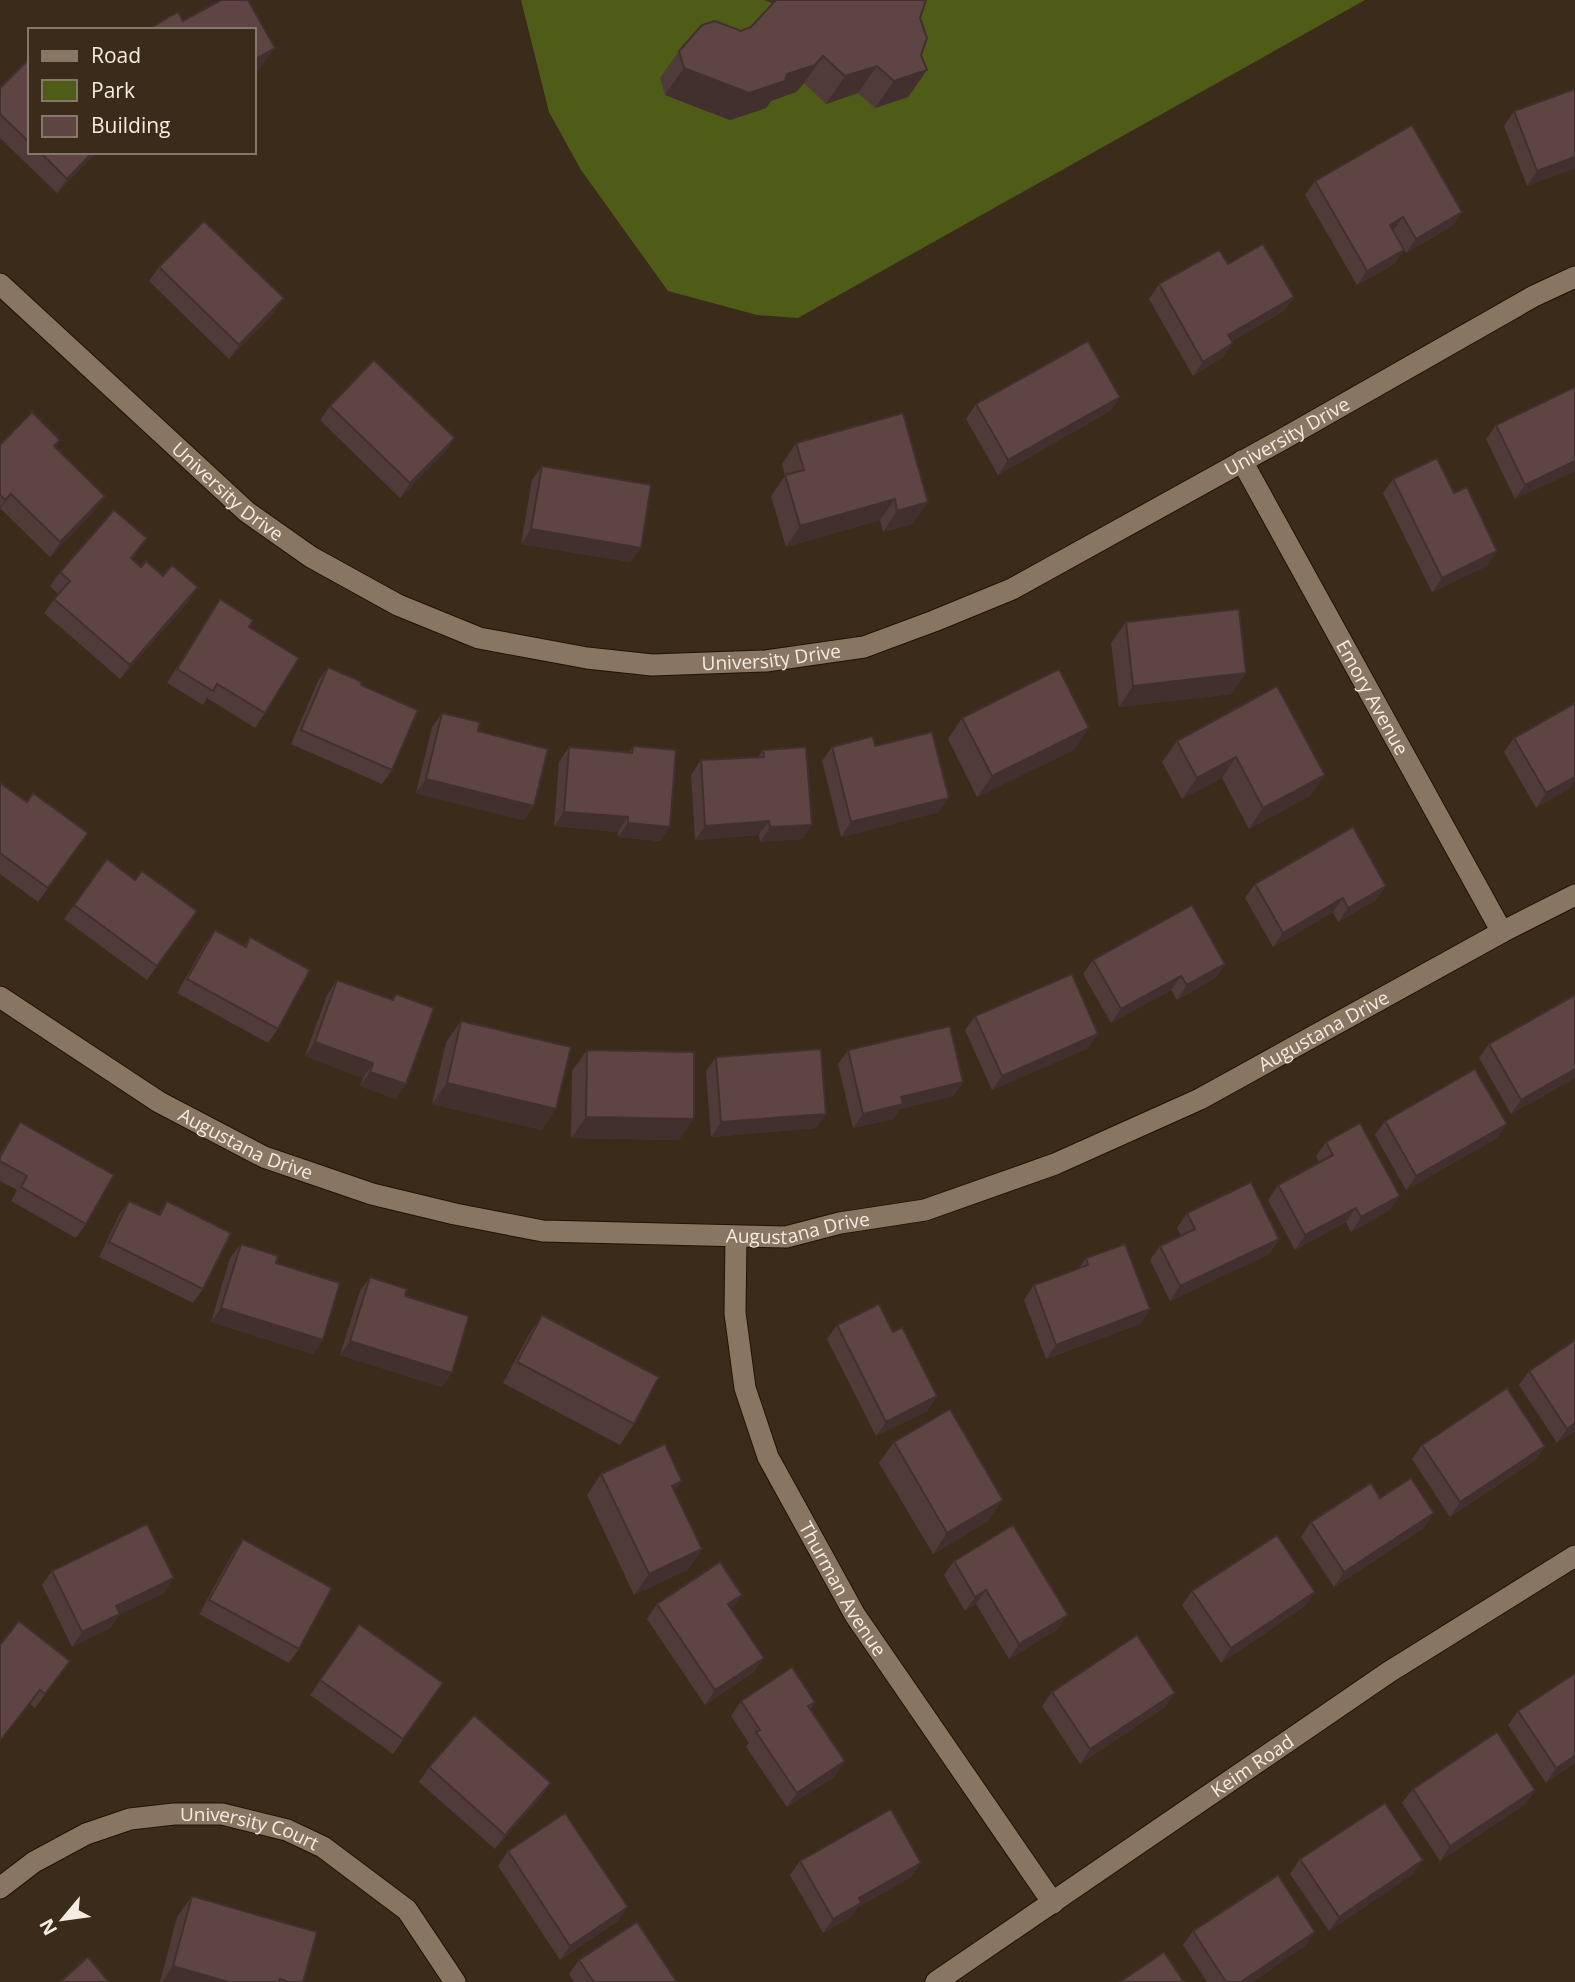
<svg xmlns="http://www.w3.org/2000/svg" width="1575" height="1982" font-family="'Open Sans',sans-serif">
<rect width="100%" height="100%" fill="#3b2b1b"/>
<polygon fill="#4e5c18" points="521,0 1365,0 798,318 757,315 668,291 581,170 549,112"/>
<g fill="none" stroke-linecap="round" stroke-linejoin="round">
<g stroke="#221304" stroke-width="23">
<g id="minor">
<path id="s1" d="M0 284 247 512 311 557 398 605 479 638 587 658 652 665 766 661 864 647 934 621 1012 589 1283 439 1534 296 1575 277"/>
<path id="s2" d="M1242 461 1502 932"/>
<path id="s3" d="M0 997 159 1102 264 1157 372 1194 455 1214 543 1231 786 1237 840 1223 925 1210 1055 1164 1200 1099 1502 932 1575 895"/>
<path id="s4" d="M736 1237 735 1313 745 1388 768 1457 855 1615 1053 1903"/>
<path id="s5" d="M0 1888 34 1862 86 1834 130 1819 174 1814H222L287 1830 323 1847 407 1910 455 1982"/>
<path id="s6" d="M936 1982 1389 1672 1575 1556"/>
</g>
</g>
<use href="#minor" stroke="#887663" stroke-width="21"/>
</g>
<g fill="#513a3a">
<polygon points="764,0 926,0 920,18 921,55 927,70 908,97 875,108 858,93 826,104 804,83 796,92 771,101 766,108 730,120 665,95 660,78 679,51 751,27 773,3"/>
<polygon points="30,58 30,152 97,152 57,193 0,138 0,88"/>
<polygon points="1575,89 1575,168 1527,186 1504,126 1514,111"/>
<polygon points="1315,181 1462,212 1452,226 1406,253 1393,232 1404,250 1394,264 1357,285 1305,195"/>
<polygon points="1228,264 1294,297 1284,311 1232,341 1223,357 1193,376 1149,299 1159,284"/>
<polygon points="159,267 274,313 229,359 149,281"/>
<polygon points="1575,387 1575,471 1515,499 1486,439 1496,425"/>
<polygon points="1120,397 1110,411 998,475 966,419 976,404"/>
<polygon points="330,406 455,438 445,452 400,498 320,420"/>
<polygon points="903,413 913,524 883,532 880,520 786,547 771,496 785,476 782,464 796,443"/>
<polygon points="0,445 55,447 105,496 95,510 50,557 1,509 0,509"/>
<polygon points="542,466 631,562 521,544 532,480"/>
<polygon points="1393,479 1497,551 1487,566 1432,592 1383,493"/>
<polygon points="137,553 132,559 141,567 163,576 198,587 188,602 120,679 44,613 58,594 50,586 60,572"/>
<polygon points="220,599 249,627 265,713 255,728 207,698 203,705 167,683 210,614"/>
<polygon points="1126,622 1232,694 1119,707 1111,643"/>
<polygon points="328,667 361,685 392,770 382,784 291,744 318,681"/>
<polygon points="1277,686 1310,796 1249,829 1222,778 1182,799 1162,762 1177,741"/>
<polygon points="442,713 478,731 524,820 416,793 432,727"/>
<polygon points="962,718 1075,749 977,797 948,739"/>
<polygon points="1514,738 1570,788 1536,808 1504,752"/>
<polygon points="633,746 660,841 618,837 618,832 554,826 559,762 569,747 629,752"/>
<polygon points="875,746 939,812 841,837 822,761 832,747"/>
<polygon points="763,750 812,825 802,839 760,842 759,835 695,840 691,775 701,760 758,757"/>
<polygon points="0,783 27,802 88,833 38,902 0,874"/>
<polygon points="107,859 135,880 197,911 147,980 64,919"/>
<polygon points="1255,884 1386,886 1376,900 1338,922 1333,912 1273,947 1245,898"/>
<polygon points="215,930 244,946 250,937 278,1029 268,1043 177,993 205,944"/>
<polygon points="1093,960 1225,964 1215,978 1177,1000 1171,990 1111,1023 1083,974"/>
<polygon points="337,980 391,1000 396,994 396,1099 360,1086 363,1078 305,1056 327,995"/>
<polygon points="1575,995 1575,1078 1511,1114 1479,1058 1489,1044"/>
<polygon points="975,1016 1098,1034 1088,1048 992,1090 965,1030"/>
<polygon points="461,1021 542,1130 432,1104 446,1042"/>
<polygon points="587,1050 679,1140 571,1138 572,1071"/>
<polygon points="848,1050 963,1082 953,1096 900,1109 893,1119 853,1128 838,1064"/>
<polygon points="716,1057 826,1114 816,1128 711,1137 706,1071"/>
<polygon points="1385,1121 1497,1138 1406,1190 1375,1135"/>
<polygon points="20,1122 86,1224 76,1238 11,1201 17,1190 0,1181 0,1154"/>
<polygon points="1326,1142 1390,1210 1351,1232 1346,1222 1295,1250 1268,1200 1278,1185 1319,1162 1316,1156"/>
<polygon points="129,1201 158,1214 167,1201 203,1289 193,1303 99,1257 119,1215"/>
<polygon points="1187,1213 1279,1239 1269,1254 1170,1301 1150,1260 1160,1246 1181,1236 1177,1228"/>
<polygon points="241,1244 276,1263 323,1340 313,1354 211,1322 230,1258"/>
<polygon points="1086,1258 1150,1309 1140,1324 1046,1359 1024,1300 1034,1285 1079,1268"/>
<polygon points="370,1277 405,1296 442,1387 340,1355 360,1291"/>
<polygon points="542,1315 634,1424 620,1445 503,1383 528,1336"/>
<polygon points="837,1325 937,1396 927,1411 876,1436 827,1339"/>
<polygon points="1529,1371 1575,1431 1557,1443 1519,1385"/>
<polygon points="894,1442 988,1521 933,1554 879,1463"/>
<polygon points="1422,1445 1545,1446 1535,1460 1450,1517 1412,1459"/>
<polygon points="601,1474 682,1481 674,1492 702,1549 687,1570 634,1595 587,1495"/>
<polygon points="1380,1498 1424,1528 1334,1587 1301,1537 1311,1522"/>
<polygon points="243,1539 299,1649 289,1663 199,1614 233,1553"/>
<polygon points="954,1561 1058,1629 1009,1659 976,1604 965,1611 944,1575"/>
<polygon points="52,1571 164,1593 120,1614 110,1628 72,1647 42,1585"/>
<polygon points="1192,1591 1315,1592 1305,1606 1221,1663 1182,1605"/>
<polygon points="742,1595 732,1609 754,1672 705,1705 647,1619 657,1604"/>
<polygon points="359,1624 443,1683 393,1754 310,1695"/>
<polygon points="0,1645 70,1661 35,1708 30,1704"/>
<polygon points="1052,1692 1175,1693 1165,1707 1080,1764 1042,1706"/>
<polygon points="741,1701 815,1702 810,1709 835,1776 787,1807 746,1747 749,1743 731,1716"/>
<polygon points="1518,1711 1575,1763 1546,1783 1508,1725"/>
<polygon points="429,1767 551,1783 541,1797 495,1849 419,1782"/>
<polygon points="1413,1789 1535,1790 1525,1804 1440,1861 1402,1803"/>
<polygon points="508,1851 618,1921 560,1960 498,1866"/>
<polygon points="1300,1859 1413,1874 1329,1931 1290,1874"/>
<polygon points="800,1861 921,1863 911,1877 858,1907 851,1917 823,1933 790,1875"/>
<polygon points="192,1896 303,1982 160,1982 177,1917"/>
<polygon points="1193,1931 1305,1946 1252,1982 1207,1982 1183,1945"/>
<polygon points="579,1960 677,1982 574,1982 569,1974"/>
</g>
<g fill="#42302f">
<polygon points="764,0 780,0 777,5"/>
<polygon points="275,48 260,69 254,73 254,60"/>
<polygon points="823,56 804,83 796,92 771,101 766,108 730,120 665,95 684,68 787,74"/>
<polygon points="877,66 858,93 826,104 845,76"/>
<polygon points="927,70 908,97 875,108 894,81"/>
<polygon points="93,152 97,152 57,193 67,179"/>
<polygon points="1575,157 1575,168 1527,186 1537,171"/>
<polygon points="1462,212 1452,226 1406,253 1416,239"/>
<polygon points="1403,217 1393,231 1390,225"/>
<polygon points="1404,250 1394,264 1357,285 1367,271"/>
<polygon points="1294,297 1284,311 1218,349 1228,335"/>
<polygon points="284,298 274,313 229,359 239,345"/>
<polygon points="1233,343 1223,357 1193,376 1203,362"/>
<polygon points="1120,397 1110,411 998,475 1008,460"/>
<polygon points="455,438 445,452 400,498 410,483"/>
<polygon points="1575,461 1575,471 1515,499 1525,485"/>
<polygon points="11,494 0,509 0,507 5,500"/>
<polygon points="105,496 95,510 50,557 60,542"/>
<polygon points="895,499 880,520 786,547 800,526"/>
<polygon points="928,502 913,524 883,532 897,511"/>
<polygon points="531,529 641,548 631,562 521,544"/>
<polygon points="1497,551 1487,566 1432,592 1442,578"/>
<polygon points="198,587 188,602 120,679 130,665"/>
<polygon points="1246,673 1232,694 1119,707 1133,686"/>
<polygon points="1089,728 1075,749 977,797 992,776"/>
<polygon points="1236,757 1222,778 1182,799 1197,778"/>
<polygon points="1575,772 1575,781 1570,788 1536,808 1546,793"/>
<polygon points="1325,775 1310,796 1249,829 1263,808"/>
<polygon points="426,779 534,806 524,820 416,793"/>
<polygon points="949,798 939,812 841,837 851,822"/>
<polygon points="564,812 628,817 618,832 554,826"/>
<polygon points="769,821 759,835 695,840 705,826"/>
<polygon points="628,823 670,827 660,841 618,837"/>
<polygon points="812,825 802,839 760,842 770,827"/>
<polygon points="1386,886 1376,900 1338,922 1348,908"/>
<polygon points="1343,898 1333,912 1273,947 1283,933"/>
<polygon points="1225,964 1215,978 1177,1000 1187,985"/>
<polygon points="1181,976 1171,990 1111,1023 1121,1009"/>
<polygon points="1098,1034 1088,1048 992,1090 1002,1076"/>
<polygon points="315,1042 373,1063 363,1078 305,1056"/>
<polygon points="1575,1069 1575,1078 1511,1114 1521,1100"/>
<polygon points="370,1072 406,1084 396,1099 360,1086"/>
<polygon points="963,1082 953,1096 900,1109 893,1119 853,1128 863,1114 901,1097"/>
<polygon points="447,1083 556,1109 542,1130 432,1104"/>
<polygon points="826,1114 816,1128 711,1137 721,1122"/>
<polygon points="586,1117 694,1119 679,1140 571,1138"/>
<polygon points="1507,1124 1497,1138 1406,1190 1416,1176"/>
<polygon points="1400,1196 1390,1210 1351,1232 1361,1217"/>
<polygon points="1356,1208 1346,1222 1295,1250 1305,1235"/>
<polygon points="1279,1239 1269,1254 1170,1301 1180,1286"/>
<polygon points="221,1308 323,1340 313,1354 211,1322"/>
<polygon points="1150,1309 1140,1324 1046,1359 1056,1345"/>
<polygon points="350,1341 452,1373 442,1387 340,1355"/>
<polygon points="937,1396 927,1411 876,1436 886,1422"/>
<polygon points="1575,1423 1575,1431 1557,1443 1567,1429"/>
<polygon points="1545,1446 1535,1460 1450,1517 1460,1502"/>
<polygon points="682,1481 667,1502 672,1486"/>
<polygon points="1003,1500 988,1521 933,1554 947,1533"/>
<polygon points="1434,1513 1424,1528 1334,1587 1344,1572"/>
<polygon points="702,1549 687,1570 634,1595 649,1574"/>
<polygon points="174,1578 164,1593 106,1621 116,1606"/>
<polygon points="986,1590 976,1604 965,1611 975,1597"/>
<polygon points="1315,1592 1305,1606 1221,1663 1231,1648"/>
<polygon points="742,1595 732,1609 728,1604"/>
<polygon points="120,1614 110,1628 72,1647 82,1632"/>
<polygon points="1068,1615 1058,1629 1009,1659 1019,1644"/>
<polygon points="764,1658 754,1672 705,1705 715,1690"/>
<polygon points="40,1690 30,1704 0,1742 0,1741"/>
<polygon points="1175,1693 1165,1707 1080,1764 1090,1749"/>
<polygon points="1575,1756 1575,1763 1546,1783 1556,1768"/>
<polygon points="845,1761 835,1776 787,1807 797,1793"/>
<polygon points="551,1783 541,1797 495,1849 505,1835"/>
<polygon points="1535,1790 1525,1804 1440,1861 1450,1846"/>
<polygon points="1423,1860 1413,1874 1329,1931 1339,1917"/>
<polygon points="921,1863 911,1877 858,1907 851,1917 823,1933 833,1919 859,1898"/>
<polygon points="628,1907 618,1921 560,1960 570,1946"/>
<polygon points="1315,1932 1305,1946 1252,1982 1241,1982"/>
<polygon points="173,1966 228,1982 162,1982"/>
</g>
<g fill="#5e4443" stroke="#42302f" stroke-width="2">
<polygon points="221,0 248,0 275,48 254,60 254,30 147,30 178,12 183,21"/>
<polygon points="776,0 926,0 920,18 927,38 921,55 927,70 894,81 877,66 845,76 823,56 815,65 787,74 785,81 749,93 684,68 679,51 702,25 715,21 741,31 751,27"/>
<polygon points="30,58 30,143 0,114 0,88"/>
<polygon points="1575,89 1575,157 1537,171 1514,111"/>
<polygon points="1412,125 1462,212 1416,239 1403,217 1390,225 1404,250 1367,271 1315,181"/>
<polygon points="40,152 93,152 67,179"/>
<polygon points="204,221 284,298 239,345 159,267"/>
<polygon points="1263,244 1294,297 1228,335 1233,343 1203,362 1159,284 1219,250 1228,264"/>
<polygon points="1088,341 1120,397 1008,460 976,404"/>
<polygon points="374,360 455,438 410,483 330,406"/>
<polygon points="1575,387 1575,461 1525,485 1496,425"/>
<polygon points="32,412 60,440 54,446 105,496 60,542 11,494 5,500 0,495 0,445"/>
<polygon points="903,413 928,502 897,511 895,499 800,526 785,475 804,470 796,443"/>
<polygon points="1437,458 1454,493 1467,487 1497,551 1442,578 1393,479"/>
<polygon points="542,466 651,485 641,548 531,529"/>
<polygon points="114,510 147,538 131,558 141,567 146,561 163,576 172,565 198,587 130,665 54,599 70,581 60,572"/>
<polygon points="220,599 253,620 249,627 299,658 265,713 217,684 213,691 177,669"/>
<polygon points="1239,609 1246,673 1133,686 1126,622"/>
<polygon points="328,667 362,682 361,685 418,710 392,770 301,730"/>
<polygon points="1059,669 1089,728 992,776 962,718"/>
<polygon points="1277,686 1325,775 1263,808 1236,757 1197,778 1177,741"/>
<polygon points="1575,703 1575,777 1546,793 1514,738"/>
<polygon points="442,713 480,722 478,731 548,749 534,806 426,779"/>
<polygon points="932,732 949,798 851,822 832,747 873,736 875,746"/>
<polygon points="633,746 676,750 670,827 628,823 628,817 564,812 569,747 632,753"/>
<polygon points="806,747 812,825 770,827 769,821 705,826 701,760 764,757 763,750"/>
<polygon points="0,783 27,802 33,793 88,833 48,888 0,853"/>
<polygon points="1353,827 1386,886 1348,908 1343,898 1283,933 1255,884"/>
<polygon points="107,859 135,880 142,871 197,911 157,966 74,905"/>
<polygon points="1192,905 1225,964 1187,985 1181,976 1121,1009 1093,960"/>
<polygon points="215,930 246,947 250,937 310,970 278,1029 187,979"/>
<polygon points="1072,974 1098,1034 1002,1076 975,1016"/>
<polygon points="337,980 393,1000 396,994 434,1008 406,1084 370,1072 373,1063 315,1042"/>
<polygon points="1575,995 1575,1069 1521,1100 1489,1044"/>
<polygon points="461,1021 571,1047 556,1109 447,1083"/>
<polygon points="950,1026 963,1082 901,1097 903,1104 863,1114 848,1050"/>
<polygon points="821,1049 826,1114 721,1122 716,1057"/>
<polygon points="587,1050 694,1052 694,1119 586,1117"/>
<polygon points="1475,1069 1507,1124 1416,1176 1385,1121"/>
<polygon points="20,1122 114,1175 86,1224 21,1187 27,1176 0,1161 0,1157"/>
<polygon points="1360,1123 1400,1196 1361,1217 1356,1208 1305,1235 1278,1185 1333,1155 1326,1142"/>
<polygon points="1251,1182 1279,1239 1180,1286 1160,1246 1195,1229 1187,1213"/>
<polygon points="129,1201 160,1215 167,1201 231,1233 203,1289 109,1242"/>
<polygon points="241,1244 278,1256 276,1263 340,1283 323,1340 221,1308"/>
<polygon points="1125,1244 1150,1309 1056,1345 1034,1285 1088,1265 1086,1258"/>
<polygon points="370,1277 407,1289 405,1296 469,1316 452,1373 350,1341"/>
<polygon points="879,1304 893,1332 902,1327 937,1396 886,1422 837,1325"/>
<polygon points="542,1315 659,1377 634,1424 517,1362"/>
<polygon points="1575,1340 1575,1423 1567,1429 1529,1371"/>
<polygon points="1507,1388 1545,1446 1460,1502 1422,1445"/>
<polygon points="950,1409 1003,1500 947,1533 894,1442"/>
<polygon points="665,1444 682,1481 672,1486 702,1549 649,1574 601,1474"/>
<polygon points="1411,1478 1434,1513 1344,1572 1311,1522 1371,1483 1380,1498"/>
<polygon points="147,1524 174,1578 116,1606 120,1614 82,1632 52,1571"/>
<polygon points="1013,1525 1068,1615 1019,1644 986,1590 975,1597 954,1561"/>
<polygon points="1277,1535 1315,1592 1231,1648 1192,1591"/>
<polygon points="243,1539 332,1588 299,1649 209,1600"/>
<polygon points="720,1562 742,1595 728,1604 764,1658 715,1690 657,1604"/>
<polygon points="19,1621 70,1661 45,1694 40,1690 0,1741 0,1645"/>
<polygon points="359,1624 443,1683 403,1739 320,1680"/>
<polygon points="1137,1635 1175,1693 1090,1749 1052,1692"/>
<polygon points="792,1667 815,1702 808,1706 845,1761 797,1793 756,1732 760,1730 741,1701"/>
<polygon points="1575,1673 1575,1756 1556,1768 1518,1711"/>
<polygon points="474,1715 551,1783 505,1835 429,1767"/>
<polygon points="1497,1732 1535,1790 1450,1846 1413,1789"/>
<polygon points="1385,1803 1423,1860 1339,1917 1300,1859"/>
<polygon points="891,1809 921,1863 859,1898 861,1903 833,1919 800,1861"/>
<polygon points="565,1813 628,1907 570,1946 508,1851"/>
<polygon points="1278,1875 1315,1932 1241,1982 1226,1982 1193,1931"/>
<polygon points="192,1896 317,1932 303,1982 289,1982 280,1979 279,1982 228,1982 173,1966"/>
<polygon points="637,1922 677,1982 594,1982 579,1960"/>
<polygon points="1164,1952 1184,1982 1120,1982"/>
<polygon points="88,1957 109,1982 60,1982"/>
</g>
<g text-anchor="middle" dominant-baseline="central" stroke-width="6" stroke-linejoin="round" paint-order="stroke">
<g font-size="19" fill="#f5ebe0" stroke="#3b2b1b">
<text stroke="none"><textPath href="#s1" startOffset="1463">University Drive</textPath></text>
<text stroke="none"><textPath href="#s1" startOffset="308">University Drive</textPath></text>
<text stroke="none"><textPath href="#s1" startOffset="896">University Drive</textPath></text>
<text stroke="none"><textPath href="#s2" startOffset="270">Emory Avenue</textPath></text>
<text stroke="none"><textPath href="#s3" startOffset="1421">Augustana Drive</textPath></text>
<text stroke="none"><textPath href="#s3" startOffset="287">Augustana Drive</textPath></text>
<text stroke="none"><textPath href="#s3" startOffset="854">Augustana Drive</textPath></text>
<text stroke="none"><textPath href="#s4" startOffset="376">Thurman Avenue</textPath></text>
<text stroke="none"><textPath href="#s6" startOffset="383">Keim Road</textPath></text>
<text stroke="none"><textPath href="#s5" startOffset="270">University Court</textPath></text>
</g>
</g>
<rect x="28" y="28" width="228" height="126" fill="#3b2b1b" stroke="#85786a" stroke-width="2"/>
<rect x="42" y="51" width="35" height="10" fill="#887663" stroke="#85786a" stroke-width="2"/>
<text x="91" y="63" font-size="21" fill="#f5ebe0">Road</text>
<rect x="42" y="80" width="35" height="21" fill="#4e5c18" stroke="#85786a" stroke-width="2"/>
<text x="91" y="98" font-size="21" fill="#f5ebe0">Park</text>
<rect x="42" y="116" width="35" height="21" fill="#5e4443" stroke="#85786a" stroke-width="2"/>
<text x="91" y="133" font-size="21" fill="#f5ebe0">Building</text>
<g transform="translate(63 1919) rotate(241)" stroke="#3b2b1b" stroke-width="5" paint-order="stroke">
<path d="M0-5L12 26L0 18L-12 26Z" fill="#f5ebe0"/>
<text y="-10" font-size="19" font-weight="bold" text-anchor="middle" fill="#f5ebe0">N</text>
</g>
</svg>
